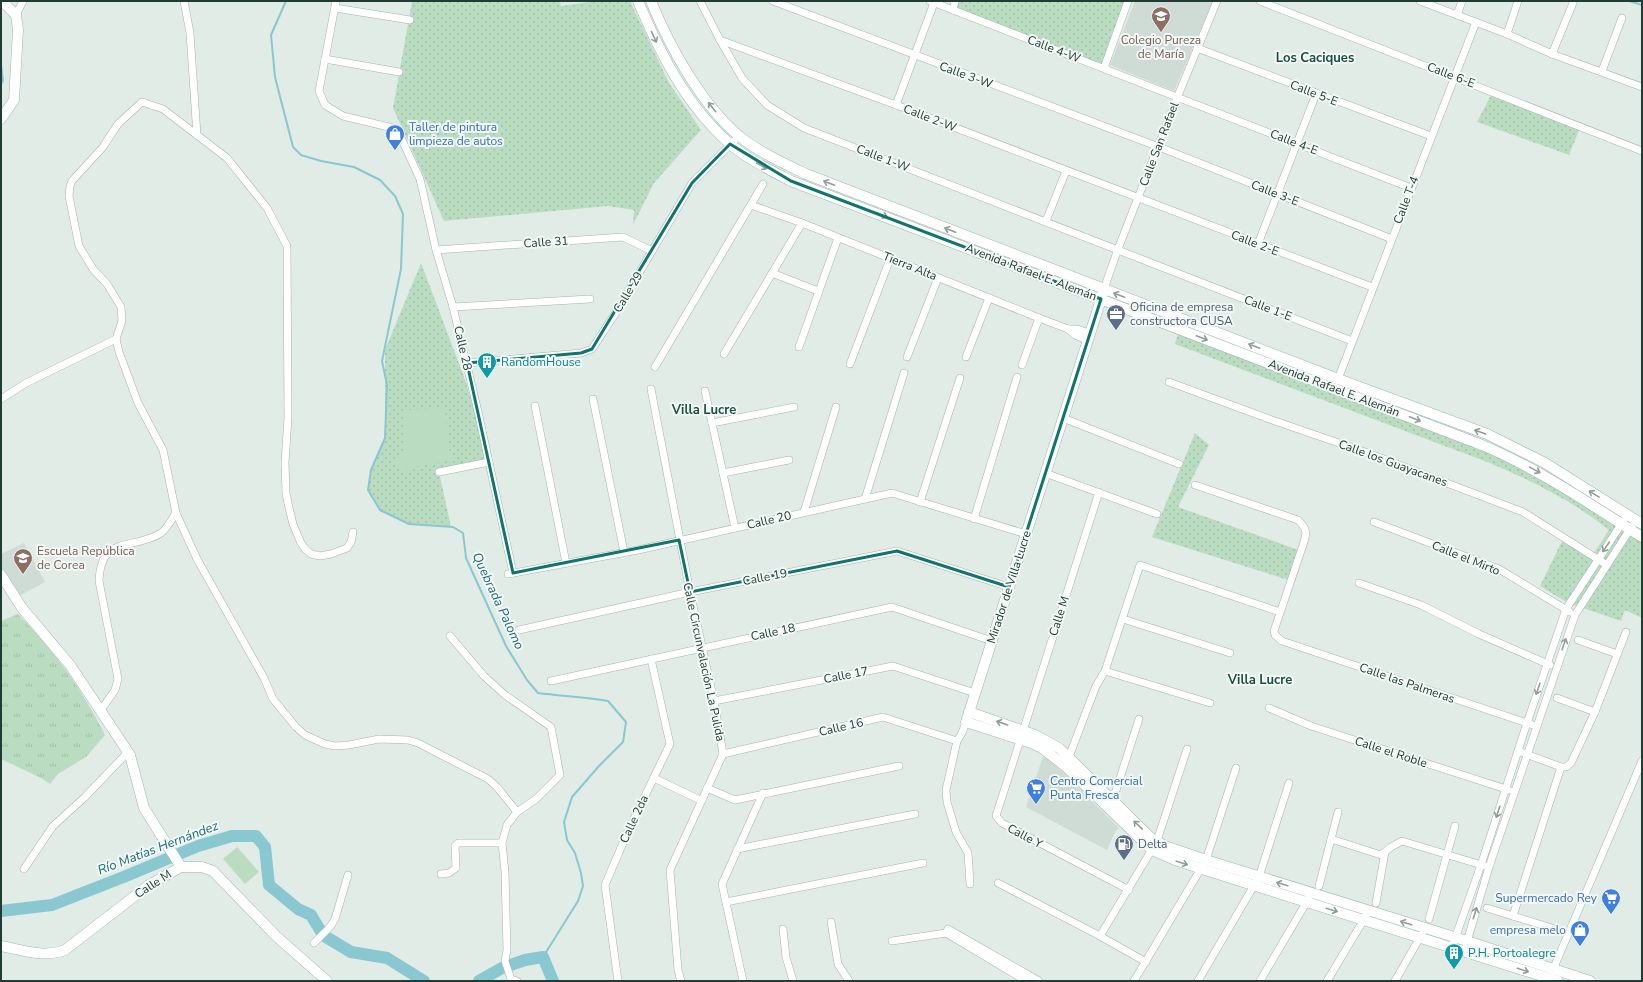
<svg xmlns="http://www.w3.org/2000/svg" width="1643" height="982" font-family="'Nunito Sans',sans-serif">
<defs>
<pattern id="grass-tufts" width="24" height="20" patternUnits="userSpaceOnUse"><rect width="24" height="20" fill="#baddc2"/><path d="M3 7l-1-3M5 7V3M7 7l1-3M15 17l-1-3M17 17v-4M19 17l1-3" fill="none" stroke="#a0bfa7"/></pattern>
<pattern id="park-dots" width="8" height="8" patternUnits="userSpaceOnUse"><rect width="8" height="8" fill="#baddc2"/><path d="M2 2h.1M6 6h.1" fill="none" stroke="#a0bfa7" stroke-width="1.8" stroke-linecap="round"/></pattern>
</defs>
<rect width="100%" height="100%" fill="#e1ece6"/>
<g fill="#cfdbd5">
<polygon points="1135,1 1213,1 1174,91 1110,65"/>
<polygon points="24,543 45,582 17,597 1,568 1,554"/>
<polygon points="1044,754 1119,828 1115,832 1107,850 1026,807"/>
</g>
<path fill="url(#grass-tufts)" d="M18 614C54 650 82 689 105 735L86 757 58 774 50 784 41 778 1 759V621Z"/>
<g fill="url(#park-dots)">
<polygon points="412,1 560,1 561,6 597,1 630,1 669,83 701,130 654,183 633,225 634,210 608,206 444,221 393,108"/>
<polygon points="956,1 1128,1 1104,68 956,11"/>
<polygon points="1491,95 1580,128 1569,155 1477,122"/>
<polygon points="421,263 466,382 489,462 439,472 451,527 409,524 380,510 368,490 371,470 385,438 385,350"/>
<path d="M1178 334 1513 461 1642 541V618L1625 610 1621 621 1568 603 1540 586 1565 535 1594 553 1609 530C1573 501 1532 481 1490 463L1175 344Z"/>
<polygon points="1195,433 1209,445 1178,507 1304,552 1295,582 1152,537"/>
</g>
<g fill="#baddc2">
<polygon points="445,409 451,461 422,464 412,470 402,471 396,463 397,457 403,453 404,410"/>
<polygon points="237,847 259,872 245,884 223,859"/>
</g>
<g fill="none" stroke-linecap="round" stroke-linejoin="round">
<g stroke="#89c8d1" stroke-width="2">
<path d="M286 1 271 35 275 77 293 147 301 155 321 161 354 167 380 180 395 196 403 214 401 269 382 361 387 385 385 438 371 470 368 490 380 510 409 524 453 527 463 533 466 558 506 646 527 680 538 693C561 696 585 697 608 701L626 722 623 742 599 766 572 797 564 822 567 840 575 853 581 873 583 886 578 901 543 957"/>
<polyline points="1629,1 1642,5"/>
<polyline points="1,64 3,81 1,84"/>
</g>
<g stroke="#89c8d1" stroke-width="12">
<polyline points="1,911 52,905 126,876 198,846 232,836 256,836 265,847 269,885 298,909 311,915 323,935 326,937 351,952 387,958 424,981"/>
<polyline points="479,981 502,968 525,960 543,957 553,981"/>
</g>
<g stroke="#a4b4ad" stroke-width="8">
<g id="street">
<polyline points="184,1 190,33 197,135"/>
<polyline points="336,1 319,91 325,105 343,116 397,129 420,179 436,250 453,307 479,416 513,573"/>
<polyline points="700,1 720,40 742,78 767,105 804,128 1352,341"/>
<polyline points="773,1 1159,147 1392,239"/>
<polyline points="930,1 1411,188"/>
<polyline points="1260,1 1642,151"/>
<polyline points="1420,1 1507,34 1552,54 1642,87"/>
<polyline points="335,8 410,20"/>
<polyline points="953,10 955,1"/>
<polyline points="16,15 23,1"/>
<polyline points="1457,15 1462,1"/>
<polyline points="1507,34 1518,1"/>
<polyline points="720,40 896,105 1372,287"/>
<polyline points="1197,48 1431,136"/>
<polyline points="1552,54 1573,3"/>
<polyline points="325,59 399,72"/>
<polyline points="1104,68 1128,1"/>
<polyline points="1602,71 1622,18"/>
<polyline points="896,105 934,3"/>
<polyline points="751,205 802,223 1039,318 1068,329 1077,329 1089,333"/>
<polyline points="1046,221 1066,171"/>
<polyline points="1258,244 1316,94"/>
<polyline points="436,250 623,237 652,251"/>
<polyline points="772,273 818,291"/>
<polyline points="1104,289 1118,249 1177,98 1217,1"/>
<polyline points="453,307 590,299"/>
<polyline points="1068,329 1075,335 1087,340"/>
<polyline points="799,347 838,238"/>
<polyline points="724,354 802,223"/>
<polyline points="907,357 938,278"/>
<polyline points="966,357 989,298"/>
<polyline points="467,363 581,353 592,349 615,314 692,183 739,136"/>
<polyline points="850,364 890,259"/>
<polyline points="1022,365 1039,318"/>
<polyline points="655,367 763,184"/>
<polyline points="1338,379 1476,22"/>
<polyline points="1169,382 1272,420 1365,452 1523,512 1607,565"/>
<polyline points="651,389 690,592 714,701 723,754 670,870 678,970 681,981"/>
<polyline points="705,391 735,528"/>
<polyline points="1,399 26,383 116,339"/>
<polyline points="593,399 624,552"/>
<polyline points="535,406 566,563"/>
<polyline points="1063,418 1179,464"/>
<polyline points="712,423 794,407"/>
<polyline points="439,472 489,462"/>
<polyline points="723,473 789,460"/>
<polyline points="1045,473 1157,514"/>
<path d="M1195 485 1298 520C1308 530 1307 533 1303 545L1274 631 1275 635 1282 641 1536 726"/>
<polyline points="1099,492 996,816 1002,823 1129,890"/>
<polyline points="865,499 904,373"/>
<polyline points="920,502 960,378"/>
<polyline points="804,512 836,407"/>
<polyline points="974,519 1017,377"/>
<polyline points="1374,522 1499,569 1570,612"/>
<polyline points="353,532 351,542 347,548 331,554 320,556 311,554 305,549 300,541 293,524 289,508 286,493 285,463 288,417 287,246 267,208 227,158 163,109 142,102 118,124 103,147 72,181 70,186 69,196 79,246 93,269 107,284 121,307 122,321 116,339 119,352 138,403 163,450 176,513 197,559 264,678 273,699 296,727 305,735 325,744 335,746 349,745 379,739 408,740 418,743 488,779 497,787 517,812"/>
<polyline points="508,574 638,550 892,493 1026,534"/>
<polyline points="1359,583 1421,605 1479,634 1550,665"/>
<polyline points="1123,619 1230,653"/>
<polyline points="519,630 690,592 897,551 1009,587"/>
<polyline points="450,636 484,676 505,695 551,727 560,775 536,799 517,812 507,825 502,843 505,872 507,950 505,961 511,979 517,981"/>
<polyline points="1578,640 1617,654"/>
<polyline points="1105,671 1210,703"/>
<polyline points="551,681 892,607 992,641"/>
<polyline points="1557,698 1595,712"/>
<polyline points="714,701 893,666 975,693"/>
<polyline points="1269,708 1311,726 1509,790"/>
<path d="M101 710 115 690 118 679 99 581C101 534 132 551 161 533 167 529 172 519 176 513"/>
<polyline points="966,722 962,733 957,741 946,790 947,802 956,832 968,853 970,884"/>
<polyline points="1518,751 1561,767 1566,767 1571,763 1595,712 1626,632"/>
<polyline points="723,754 883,717 957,741"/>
<polyline points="1067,762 1096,686 1105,671 1140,565 1280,612"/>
<polyline points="654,778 702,801"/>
<polyline points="707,788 735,800 899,766"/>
<polyline points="1112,803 1139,719"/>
<polyline points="1331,839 1381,855 1391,847 1402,841 1485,866"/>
<polyline points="737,849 915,814"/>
<polyline points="24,869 53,826 85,797 128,752"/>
<polyline points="441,874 449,873 456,868 455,846 458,843 502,843"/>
<polyline points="998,883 1100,936 1146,962"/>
<polyline points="1319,886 1338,812"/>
<polyline points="726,902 923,863"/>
<polyline points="1376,903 1385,852"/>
<polyline points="1487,908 1552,928"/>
<polyline points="1513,916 1561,767"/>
<polyline points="1429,919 1455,826"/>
<polyline points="831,922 838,964 849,981"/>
<polyline points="783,929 786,957 793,981"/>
<polyline points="946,933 948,929 1039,981"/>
<polyline points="1100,936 1157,841 1187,749"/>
<polyline points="892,941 946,933 1026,981"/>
<polyline points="314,943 330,927 335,919 348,875"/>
<polyline points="1466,945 1489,867 1575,615 1632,526"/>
<polyline points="1452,947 1481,865 1527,723 1566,609 1624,520"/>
<polyline points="1552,972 1642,761"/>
<polyline points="618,981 605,885 629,829 670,744 651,659"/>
<polyline points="743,981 722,884 763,793"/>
<polyline points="1134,981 1206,860 1236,768"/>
<polyline points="1198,981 1259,877 1289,783"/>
<polyline points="1260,981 1309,898"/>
<polyline points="1327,981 1366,916"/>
<polyline points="1395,981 1422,934"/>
</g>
</g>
<g stroke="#9fb7ae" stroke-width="11">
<g id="secondary">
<path d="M638 1C660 53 686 105 729 143 747 159 770 170 791 181L1482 445C1539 469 1590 504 1642 537"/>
<path d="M651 1C669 46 702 105 739 136 759 152 783 163 806 174L1338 379 1487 434 1545 463 1642 524"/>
<polyline points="1,119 14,100 18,30 16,15 2,1"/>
<polyline points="1103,293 966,722 1031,743 1042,748 1065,766 1152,850 1175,860 1202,869 1558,981"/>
<polyline points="1,575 22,608 70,665 130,755 144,808 181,867"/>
<polyline points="969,712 1035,735 1059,748 1150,837 1165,846 1206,860 1467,941 1590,981"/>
<path d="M1 946C22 950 45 958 65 950L149 885 174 871 181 867H202L213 871 276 936 327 981"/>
</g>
</g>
<use href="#street" stroke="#fff" stroke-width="7"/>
<use href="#secondary" stroke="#fff" stroke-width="10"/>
</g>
<defs><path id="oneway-shaft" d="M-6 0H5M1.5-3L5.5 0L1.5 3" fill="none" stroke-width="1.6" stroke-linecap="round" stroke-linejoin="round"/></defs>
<g stroke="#909e9a">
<use href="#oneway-shaft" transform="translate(654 37) rotate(65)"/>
<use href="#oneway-shaft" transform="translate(712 107) rotate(-129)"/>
<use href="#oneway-shaft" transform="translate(762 166) rotate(29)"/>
<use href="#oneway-shaft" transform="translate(829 183) rotate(-159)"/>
<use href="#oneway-shaft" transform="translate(882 215) rotate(21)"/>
<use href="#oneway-shaft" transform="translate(950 230) rotate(-159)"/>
<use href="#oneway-shaft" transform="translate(1119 295) rotate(-159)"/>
<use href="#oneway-shaft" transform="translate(1202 338) rotate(21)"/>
<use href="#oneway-shaft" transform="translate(1254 346) rotate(-159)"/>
<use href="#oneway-shaft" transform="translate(1415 419) rotate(21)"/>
<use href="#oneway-shaft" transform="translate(1480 432) rotate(-160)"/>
<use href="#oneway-shaft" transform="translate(1535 470) rotate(29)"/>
<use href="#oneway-shaft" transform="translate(1594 494) rotate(-148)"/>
<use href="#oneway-shaft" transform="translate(1606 547) rotate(124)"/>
<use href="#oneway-shaft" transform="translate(1564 644) rotate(-71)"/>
<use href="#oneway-shaft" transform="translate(1538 689) rotate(109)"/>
<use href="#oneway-shaft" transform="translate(1002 723) rotate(-161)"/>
<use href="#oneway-shaft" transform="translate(1498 812) rotate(108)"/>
<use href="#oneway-shaft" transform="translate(1138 825) rotate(-136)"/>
<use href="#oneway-shaft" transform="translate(1182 863) rotate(18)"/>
<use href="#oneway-shaft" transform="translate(1282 884) rotate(-163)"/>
<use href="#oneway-shaft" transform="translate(1332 910) rotate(17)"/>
<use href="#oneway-shaft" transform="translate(1475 913) rotate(-73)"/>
<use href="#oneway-shaft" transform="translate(1406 923) rotate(-162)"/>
<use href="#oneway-shaft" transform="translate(1523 970) rotate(18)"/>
</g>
<path fill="none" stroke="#0f766e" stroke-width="3" stroke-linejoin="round" d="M730 144 791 181 1101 299 1009 587 897 551 690 592 679 540 513 573 467 363 581 353 592 349 692 183Z"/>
<defs>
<g id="school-pin" transform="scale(1)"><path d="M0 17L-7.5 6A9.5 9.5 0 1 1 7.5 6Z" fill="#8d6e63" stroke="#f1f8f5"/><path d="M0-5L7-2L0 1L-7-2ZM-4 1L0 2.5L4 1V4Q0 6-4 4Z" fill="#fff"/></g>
<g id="shop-pin" transform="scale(1)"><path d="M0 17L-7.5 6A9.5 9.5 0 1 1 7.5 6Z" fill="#3f7fe0" stroke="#f1f8f5"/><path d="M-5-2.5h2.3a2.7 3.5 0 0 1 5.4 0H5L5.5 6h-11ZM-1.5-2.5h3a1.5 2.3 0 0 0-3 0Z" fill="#fff"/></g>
<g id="office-pin" transform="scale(1)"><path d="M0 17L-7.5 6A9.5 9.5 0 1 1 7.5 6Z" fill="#5c6f8a" stroke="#f1f8f5"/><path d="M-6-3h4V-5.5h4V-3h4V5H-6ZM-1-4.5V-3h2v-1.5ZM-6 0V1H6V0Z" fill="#fff"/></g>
<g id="building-pin" transform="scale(1)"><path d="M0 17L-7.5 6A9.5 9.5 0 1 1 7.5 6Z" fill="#0f9aa8" stroke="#f1f8f5"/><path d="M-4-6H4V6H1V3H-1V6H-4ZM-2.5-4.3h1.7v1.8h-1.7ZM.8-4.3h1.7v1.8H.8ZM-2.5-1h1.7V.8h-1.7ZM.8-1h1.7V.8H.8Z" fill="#fff"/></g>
<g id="supermarket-pin" transform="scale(1)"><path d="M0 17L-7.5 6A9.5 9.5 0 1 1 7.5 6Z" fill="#3f7fe0" stroke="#f1f8f5"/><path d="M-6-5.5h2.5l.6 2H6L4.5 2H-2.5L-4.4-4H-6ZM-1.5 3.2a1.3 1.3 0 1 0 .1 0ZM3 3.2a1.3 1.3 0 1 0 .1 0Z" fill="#fff"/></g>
<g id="fuel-pin" transform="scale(1)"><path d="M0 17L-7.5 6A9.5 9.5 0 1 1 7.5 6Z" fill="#5c6f8a" stroke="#f1f8f5"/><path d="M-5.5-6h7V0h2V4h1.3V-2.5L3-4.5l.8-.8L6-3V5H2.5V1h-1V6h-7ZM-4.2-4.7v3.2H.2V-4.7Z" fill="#fff"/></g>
</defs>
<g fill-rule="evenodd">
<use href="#school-pin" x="1161" y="16"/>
<use href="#shop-pin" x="395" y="134"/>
<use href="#office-pin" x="1116" y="314"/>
<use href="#building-pin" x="487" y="362"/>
<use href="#school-pin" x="23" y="558"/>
<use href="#supermarket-pin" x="1036" y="788"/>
<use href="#fuel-pin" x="1124" y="844"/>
<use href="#supermarket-pin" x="1611" y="898"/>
<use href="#shop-pin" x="1580" y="930"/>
<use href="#building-pin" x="1454" y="953"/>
</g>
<g text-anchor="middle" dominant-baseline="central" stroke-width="4" stroke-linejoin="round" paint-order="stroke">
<g font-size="12" fill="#785e54" stroke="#f1f8f5">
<text x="1161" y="40">Colegio Pureza<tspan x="1161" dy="14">de María</tspan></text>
<text x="37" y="551" text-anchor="start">Escuela República<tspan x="37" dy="14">de Corea</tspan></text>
</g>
<g font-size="12" fill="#213c34" stroke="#f1f8f5">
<text transform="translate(1054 49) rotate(21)">Calle 4-W</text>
<text transform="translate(966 75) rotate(20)">Calle 3-W</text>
<text transform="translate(1451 75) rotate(21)">Calle 6-E</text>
<text transform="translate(1314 93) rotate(21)">Calle 5-E</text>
<text transform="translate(930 118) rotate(21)">Calle 2-W</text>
<text transform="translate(1294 142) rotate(21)">Calle 4-E</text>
<text transform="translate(1159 144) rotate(-69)">Calle San Rafael</text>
<text transform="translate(883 158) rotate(21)">Calle 1-W</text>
<text transform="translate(1275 193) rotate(21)">Calle 3-E</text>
<text transform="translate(1406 200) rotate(-69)">Calle T-4</text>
<text transform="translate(546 242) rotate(-4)">Calle 31</text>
<text transform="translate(1255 243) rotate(21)">Calle 2-E</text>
<text transform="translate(910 266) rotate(22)">Tierra Alta</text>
<text transform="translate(1031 272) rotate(21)">Avenida Rafael E. Alemán</text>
<text transform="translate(628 292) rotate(-59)">Calle 29</text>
<text transform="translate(1268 308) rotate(21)">Calle 1-E</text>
<text transform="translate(463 348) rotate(77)">Calle 28</text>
<text transform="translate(1334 388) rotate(21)">Avenida Rafael E. Alemán</text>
<text transform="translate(1393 463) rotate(20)">Calle los Guayacanes</text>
<text transform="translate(769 520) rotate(-13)">Calle 20</text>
<text transform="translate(1466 558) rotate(22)">Calle el Mirto</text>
<text transform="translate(765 577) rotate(-11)">Calle 19</text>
<text transform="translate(1009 587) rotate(-72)">Mirador de Villa Lucre</text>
<text transform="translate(1059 616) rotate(-72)">Calle M</text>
<text transform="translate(773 632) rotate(-12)">Calle 18</text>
<text transform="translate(704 662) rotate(78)">Calle Circunvalación La Pulida</text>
<text transform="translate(846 675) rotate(-11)">Calle 17</text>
<text transform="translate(1407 683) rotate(19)">Calle las Palmeras</text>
<text transform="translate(841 727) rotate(-13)">Calle 16</text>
<text transform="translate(1391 752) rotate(18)">Calle el Roble</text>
<text transform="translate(634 819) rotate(-65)">Calle 2da</text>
<text transform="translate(1025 836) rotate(28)">Calle Y</text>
<text transform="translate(153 884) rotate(-33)">Calle M</text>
</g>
<g font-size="12" fill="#366cbe" stroke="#f1f8f5" text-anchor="start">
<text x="409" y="127">Taller de pintura<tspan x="409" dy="14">limpieza de autos</tspan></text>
<text x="1050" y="781">Centro Comercial<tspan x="1050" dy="14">Punta Fresca</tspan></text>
<text x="1597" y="898" text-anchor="end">Supermercado Rey</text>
<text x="1566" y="930" text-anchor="end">empresa melo</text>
</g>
<g font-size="12" fill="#4e5e75" stroke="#f1f8f5" text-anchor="start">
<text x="1130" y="307">Oficina de empresa<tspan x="1130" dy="14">constructora CUSA</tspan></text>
<text x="1138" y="844">Delta</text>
</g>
<g font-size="12" fill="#0d838f" stroke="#f1f8f5" text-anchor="start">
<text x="501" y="362">RandomHouse</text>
<text x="1468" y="953">P.H. Portoalegre</text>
</g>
<g font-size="13" font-weight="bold" fill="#1d4e41" stroke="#f1f8f5">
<text x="1315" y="58">Los Caciques</text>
<text x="704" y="410">Villa Lucre</text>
<text x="1260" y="680">Villa Lucre</text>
</g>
<g font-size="13" font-style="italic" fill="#1c6b78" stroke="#f1f8f5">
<text transform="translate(498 601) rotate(65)">Quebrada Palomo</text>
<text transform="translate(158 848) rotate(-21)">Río Matías Hernández</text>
</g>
</g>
<rect width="1643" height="982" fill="none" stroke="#213c34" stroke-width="4"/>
</svg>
